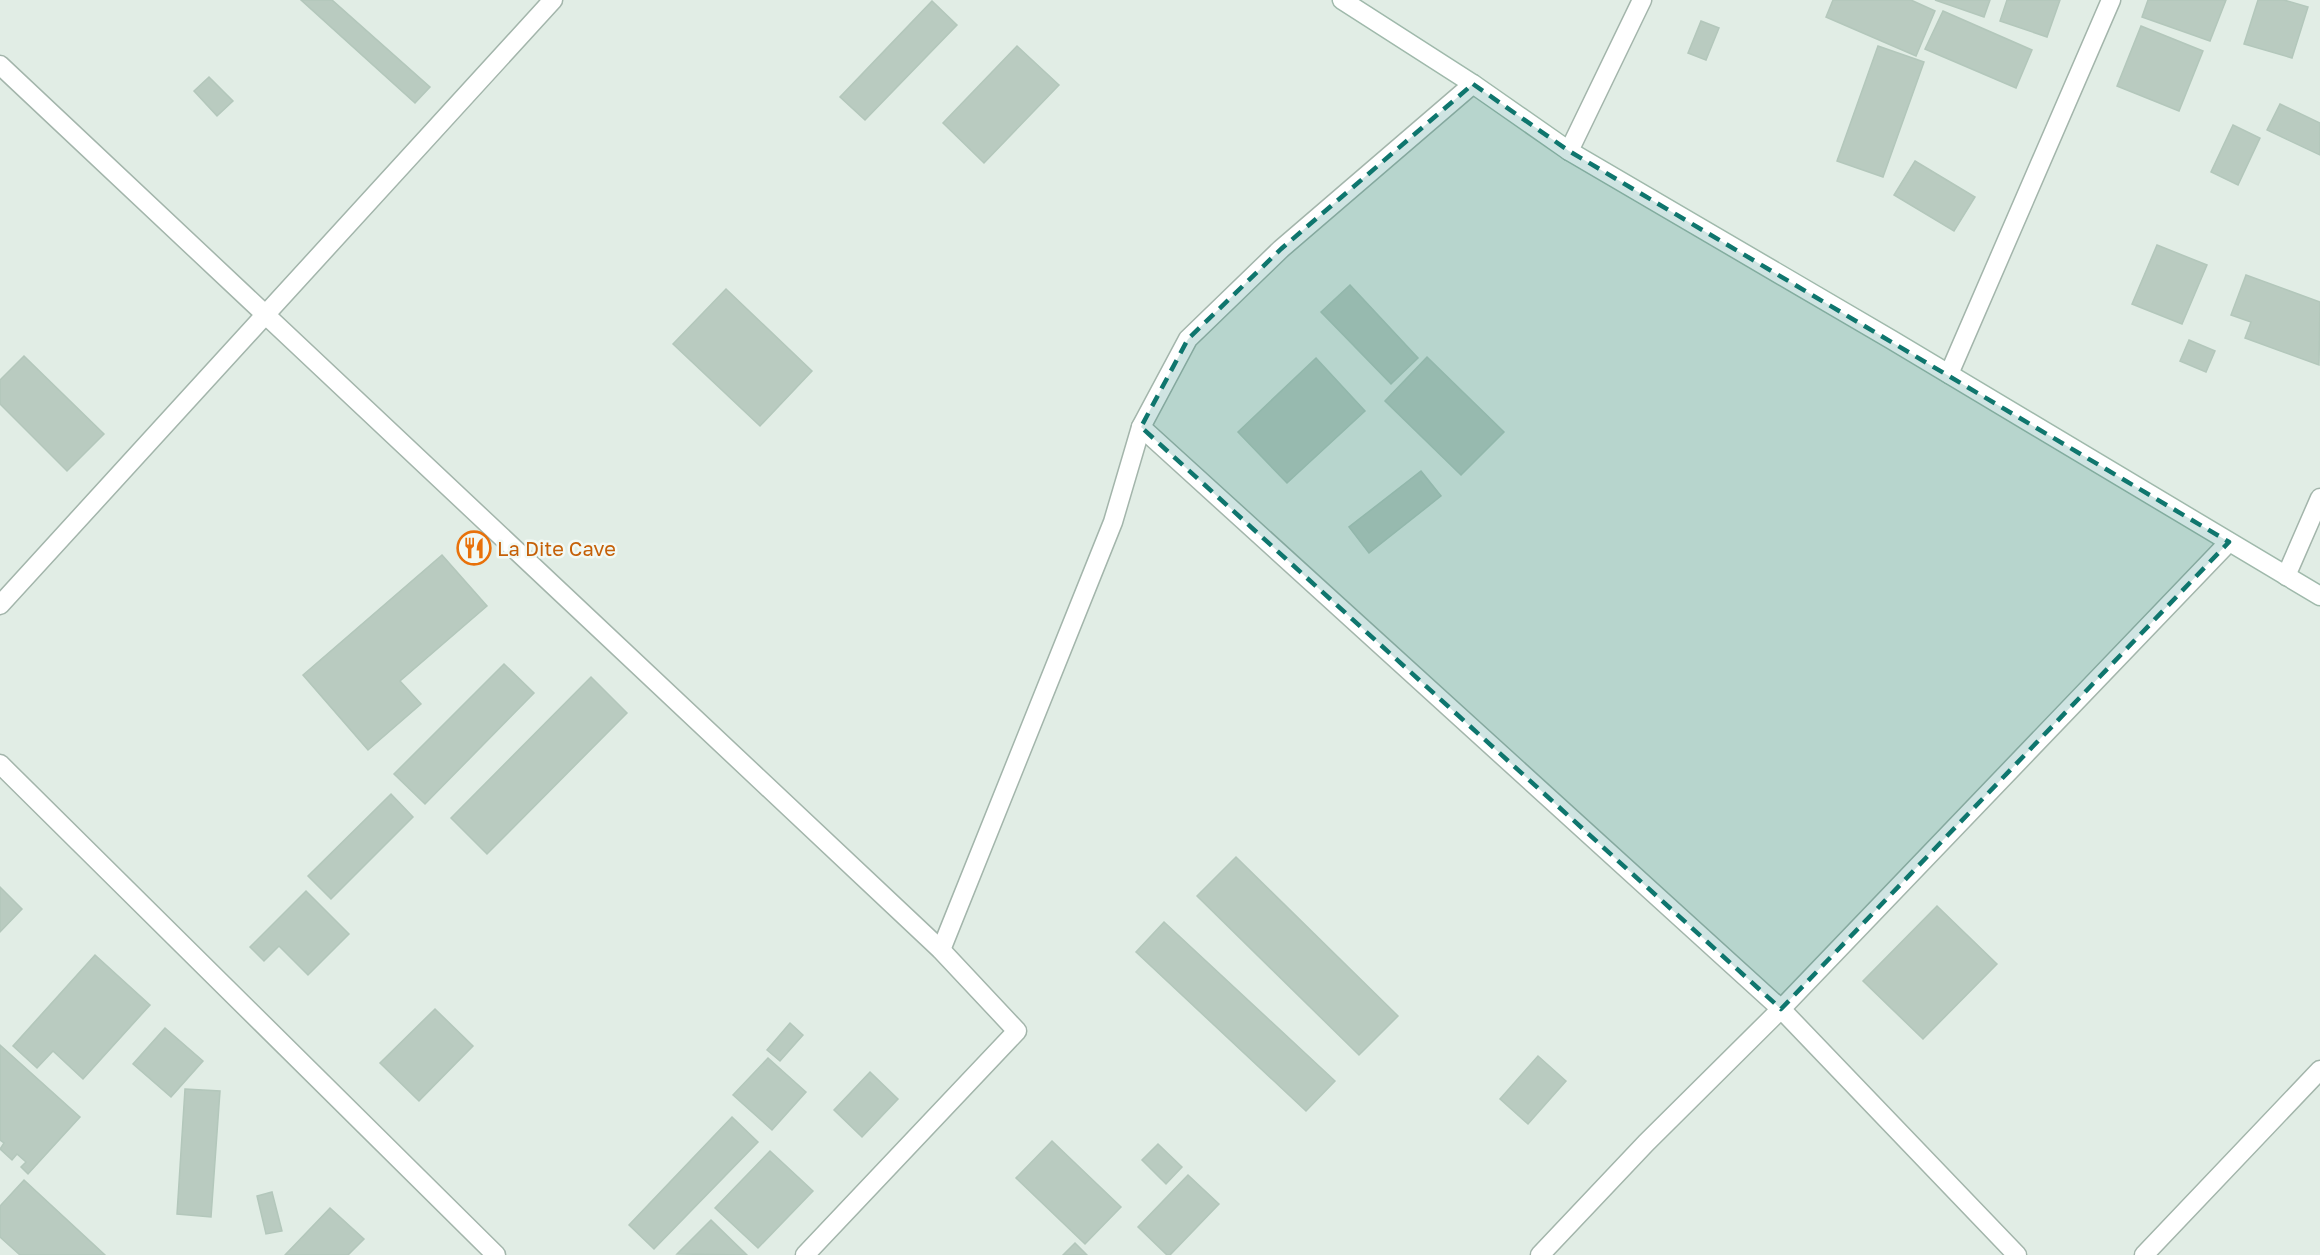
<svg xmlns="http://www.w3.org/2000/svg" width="2320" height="1255" font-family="'Golos Text',sans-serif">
<rect width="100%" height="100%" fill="#e1ede5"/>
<g fill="#b9cbc0" stroke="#b3c7bb" stroke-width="1.5">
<polygon points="301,0 332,0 430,87 415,103"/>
<polygon points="1833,0 1911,0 1935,11 1916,56 1826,17"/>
<polygon points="1935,0 1990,0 1984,17"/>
<polygon points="2007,0 2060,0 2047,37 2000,21"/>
<polygon points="2148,0 2226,0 2210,41 2142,17"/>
<polygon points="2258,0 2284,0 2308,7 2292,58 2244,44"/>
<polygon points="932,1 957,25 865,120 840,97"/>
<polygon points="1943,11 2032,50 2016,88 1925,49"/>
<polygon points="1701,21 1719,28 1706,60 1688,53"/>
<polygon points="2141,26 2203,51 2179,111 2117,86"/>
<polygon points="1017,46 1059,85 984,163 943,123"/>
<polygon points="1878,46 1924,62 1883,177 1837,161"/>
<polygon points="209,77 233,101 217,116 194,91"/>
<polygon points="2280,104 2320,123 2320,155 2267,130"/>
<polygon points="2233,125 2260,138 2238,185 2211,172"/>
<polygon points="1915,161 1975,197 1954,231 1894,195"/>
<polygon points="2157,245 2207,265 2182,324 2132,304"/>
<polygon points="2246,275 2320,302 2319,365 2245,338 2251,322 2231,315"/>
<polygon points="1350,285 1418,358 1391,384 1321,312"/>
<polygon points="726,289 812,371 760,426 673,344"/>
<polygon points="2189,340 2215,351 2206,372 2180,361"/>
<polygon points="24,356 104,434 67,471 0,404 0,380"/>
<polygon points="1427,357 1504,432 1461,475 1385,401"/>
<polygon points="1316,358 1365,411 1287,483 1238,432"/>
<polygon points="1421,471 1441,496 1369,553 1349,527"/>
<polygon points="442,555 487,606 400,681 421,704 368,750 303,675"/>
<polygon points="504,664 534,693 425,804 394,774"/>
<polygon points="591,677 627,713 487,854 451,818"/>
<polygon points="391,794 413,817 331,899 308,876"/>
<polygon points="1236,857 1398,1016 1359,1055 1197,896"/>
<polygon points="0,887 22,909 0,932"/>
<polygon points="306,891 349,934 308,975 279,946 264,961 250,947"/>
<polygon points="1937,906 1997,964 1923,1039 1863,981"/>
<polygon points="1164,922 1335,1081 1306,1111 1136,952"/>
<polygon points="95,955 150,1005 83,1079 53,1051 37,1068 13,1046"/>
<polygon points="435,1009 473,1046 419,1101 380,1063"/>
<polygon points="790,1023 803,1035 780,1061 767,1050"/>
<polygon points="165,1028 203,1061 171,1097 133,1064"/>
<polygon points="0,1045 80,1117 28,1174 21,1167 26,1162 17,1154 12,1160 0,1149 4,1143 0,1140"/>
<polygon points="1538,1056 1566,1081 1528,1124 1500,1099"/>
<polygon points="768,1058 806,1092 772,1130 733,1095"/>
<polygon points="870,1072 898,1099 862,1137 834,1110"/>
<polygon points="185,1089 220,1091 211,1217 177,1214"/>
<polygon points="732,1117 758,1142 654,1249 629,1225"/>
<polygon points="1052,1141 1121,1207 1085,1244 1016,1178"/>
<polygon points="1158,1144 1182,1167 1166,1184 1142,1160"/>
<polygon points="770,1151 813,1191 758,1248 715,1208"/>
<polygon points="1188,1175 1219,1204 1170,1255 1167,1255 1138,1227"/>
<polygon points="24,1180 105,1255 20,1255 0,1237 0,1206"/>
<polygon points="272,1192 282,1231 266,1234 257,1196"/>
<polygon points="330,1208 364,1239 348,1255 285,1255"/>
<polygon points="711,1220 747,1255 677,1254"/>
<polygon points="1075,1243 1087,1255 1063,1255"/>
</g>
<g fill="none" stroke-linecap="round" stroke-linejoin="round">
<g stroke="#a3b5ab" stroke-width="21">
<g id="street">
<polyline points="0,65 941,950 1017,1031 805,1255"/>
<polyline points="1569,151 1642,0"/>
<polyline points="1949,374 2111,0"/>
<polyline points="1141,427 1781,1009 2017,1255"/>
<polyline points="2286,576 2320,498"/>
<polyline points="0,605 553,0"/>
<polyline points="0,764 496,1255"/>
<polyline points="941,950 1113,522 1141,427 1188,339 1281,249 1473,84"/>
<polyline points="1540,1255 1646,1143 1781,1009 2229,542"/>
<polyline points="2144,1255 2320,1070"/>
</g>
</g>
<g stroke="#9fb9ab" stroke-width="21">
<polyline id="secondary" points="1342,0 1473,84 1569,151 1892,340 2320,596"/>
</g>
<use href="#street" stroke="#fff" stroke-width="18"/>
<use href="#secondary" stroke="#fff" stroke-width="18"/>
</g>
<path fill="#0f766e" fill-opacity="0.2" stroke="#0f766e" stroke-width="4.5" stroke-dasharray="12 8" stroke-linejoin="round" d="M1473 84 1569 151 2229 542 1781 1009 1141 427 1188 339 1281 249Z"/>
<defs>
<g id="restaurant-ring" transform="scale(1.725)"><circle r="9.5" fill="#f2f9f4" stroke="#e8710a" stroke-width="1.5"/><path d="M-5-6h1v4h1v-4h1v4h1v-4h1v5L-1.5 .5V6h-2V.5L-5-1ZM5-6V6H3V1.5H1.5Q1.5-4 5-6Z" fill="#e8710a"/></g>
</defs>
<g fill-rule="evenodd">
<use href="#restaurant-ring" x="474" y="548"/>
</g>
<g text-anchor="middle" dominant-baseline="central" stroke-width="5" stroke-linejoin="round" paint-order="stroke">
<g font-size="20" fill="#c56008" stroke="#f2f9f4" text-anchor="start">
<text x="497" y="548">La Dite Cave</text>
</g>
</g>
</svg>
